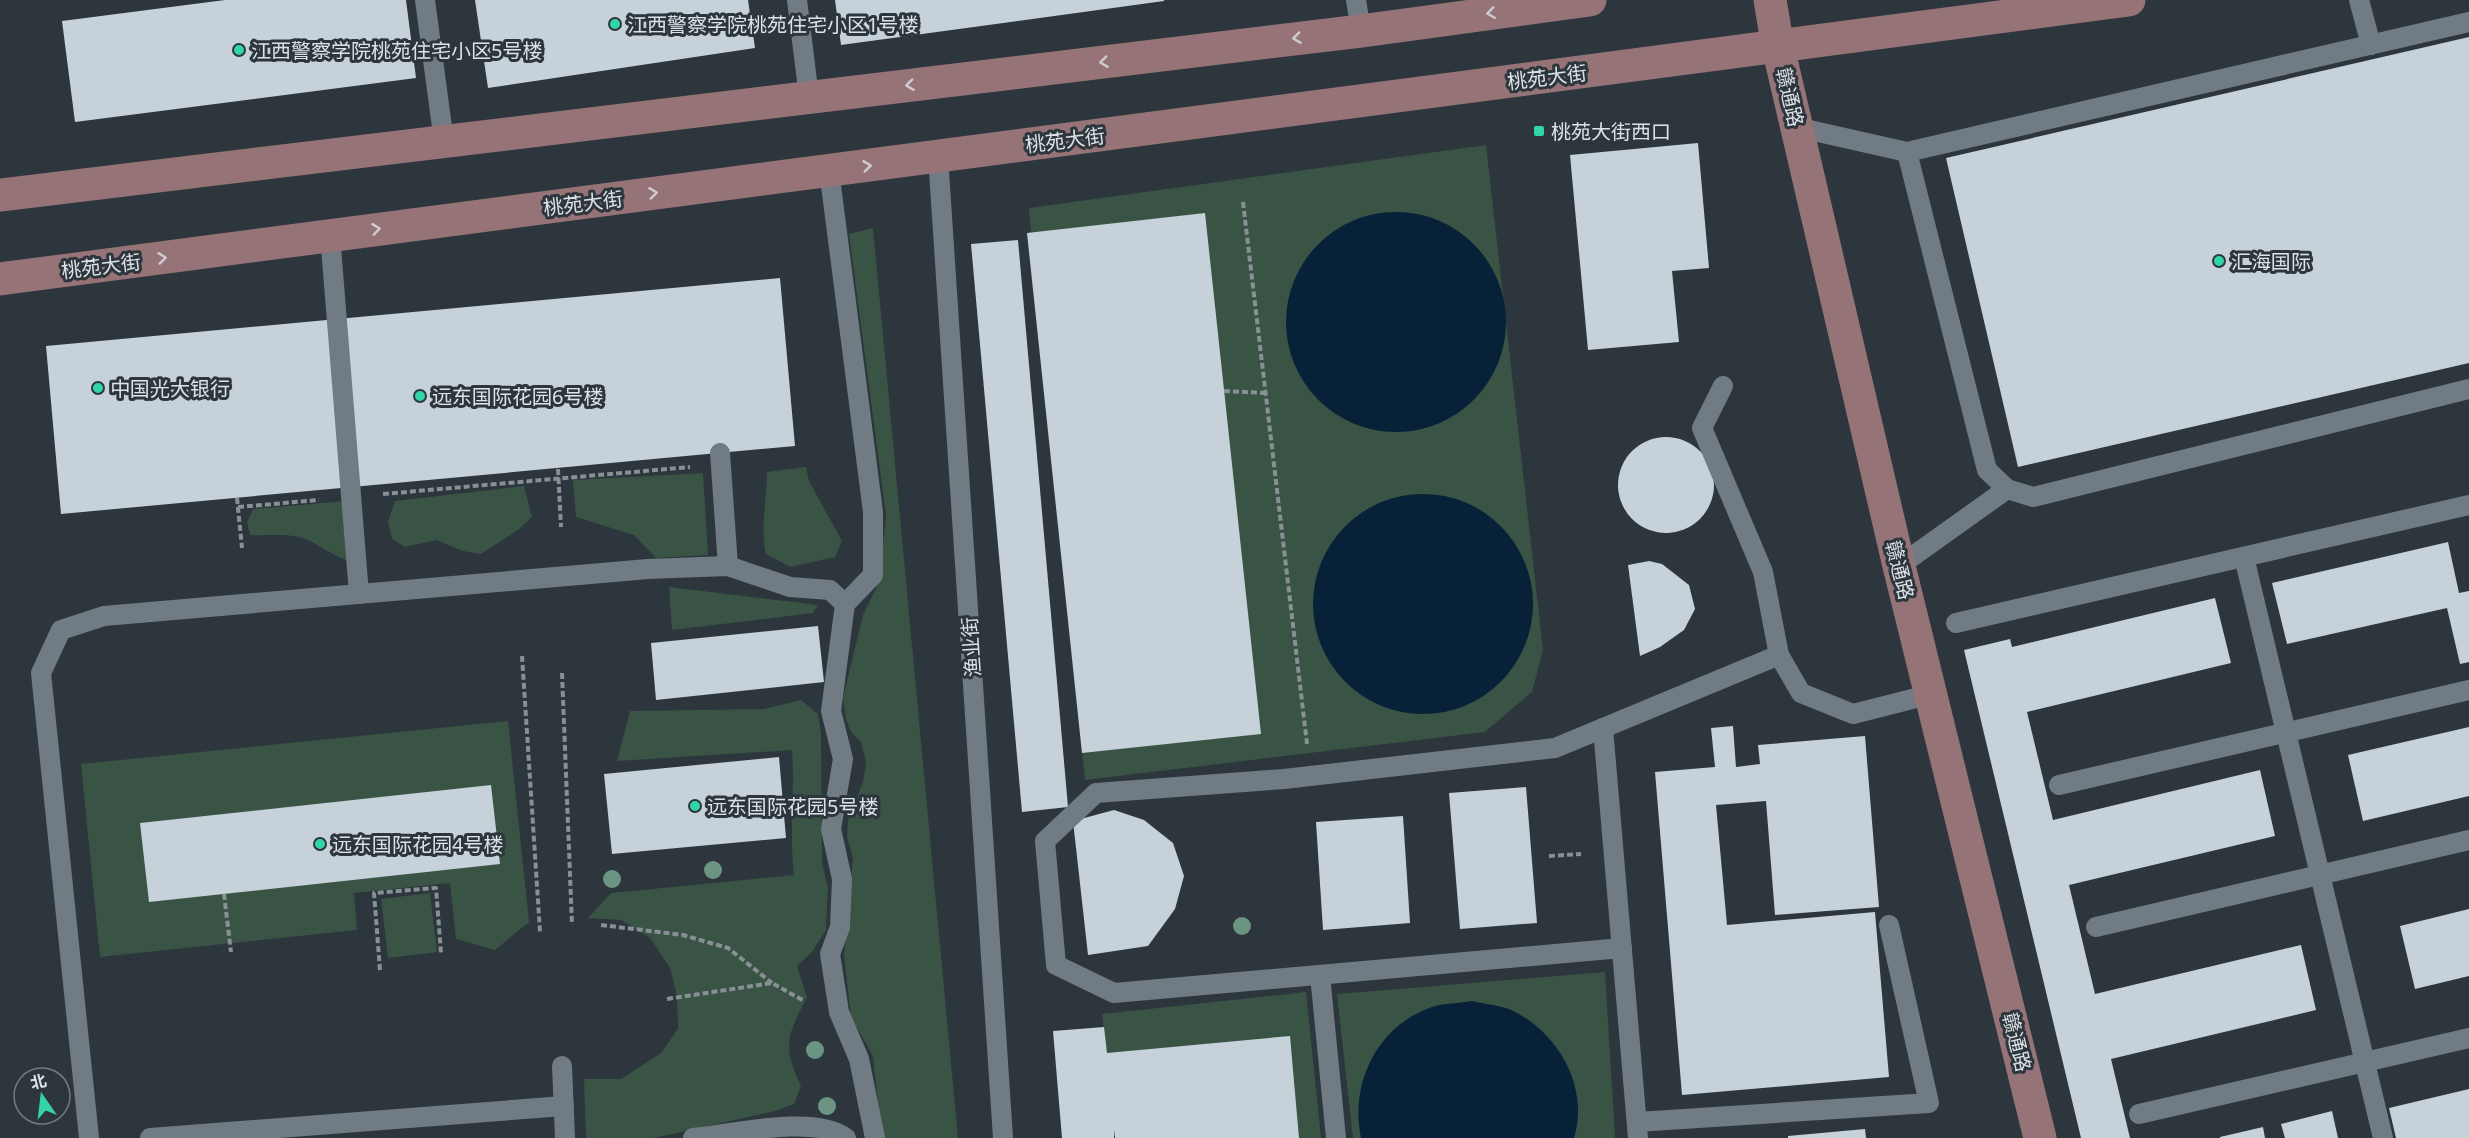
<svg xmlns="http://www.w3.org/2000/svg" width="2469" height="1138" font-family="'Noto Sans','Noto Sans SC',sans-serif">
<rect width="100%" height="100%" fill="#2c363c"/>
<g fill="#395444">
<polygon points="1486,145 1543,650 1532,692 1485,732 1085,780 1029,208"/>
<polygon points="873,228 958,1138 882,1138 873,1056 851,1017 844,954 853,858 847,837 848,820 863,782 866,762 861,742 851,732 846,719 843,698 863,615 879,582 886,515 849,234"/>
<path d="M806 467 809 481 842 541 835 557 790 567 766 554C760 531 767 497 767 472Z"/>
<polygon points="703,473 708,555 656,558 634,535 576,517 573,480"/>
<polygon points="524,486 532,517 518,530 481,554 463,551 436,540 405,547 392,539 388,522 395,501"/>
<path d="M346 501 352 562C333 557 320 544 302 538 287 533 266 536 250 535L247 522 253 509Z"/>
<polygon points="669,587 818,605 813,613 672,630"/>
<path d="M801 700 818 714 821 733 822 863 828 888 826 930 812 952 797 966 807 997C787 1036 782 1045 801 1086L794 1104 775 1111 654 1138H586L584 1079H621L661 1053 678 1029 677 996 670 968 650 938 621 920 588 918 611 893 794 875C789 834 795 792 792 750L617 761 630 711 764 709Z"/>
<polygon points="508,721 529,922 495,950 456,939 450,883 354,893 357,930 100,957 81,764"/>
<polygon points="430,893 437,952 388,958 381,899"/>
<polygon points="1605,972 1615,1138 1353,1138 1337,994"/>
<polygon points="1306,992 1321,1138 1116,1138 1102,1014"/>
</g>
<g fill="#072138">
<circle cx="1396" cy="322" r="110"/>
<circle cx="1423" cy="604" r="110"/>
<path d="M1472 1001C1484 1004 1498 1005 1509 1009 1557 1030 1590 1086 1574 1138H1361C1349 1082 1379 1023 1435 1006 1447 1003 1461 1003 1472 1001Z"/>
</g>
<g fill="#c6d1da">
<polygon points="225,0 406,0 416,78 75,122 62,21"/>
<polygon points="475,0 748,0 755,48 488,88"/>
<polygon points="835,0 1164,0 1164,1 841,45"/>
<polygon points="2469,37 2469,363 2018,467 1946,158"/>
<polygon points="1698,143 1709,268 1672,271 1679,342 1588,350 1570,155"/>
<polygon points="1205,213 1261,734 1082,753 1027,233"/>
<polygon points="1018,240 1068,807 1022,812 971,244"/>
<polygon points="780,278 795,446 61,514 46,346"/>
<circle cx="1666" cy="485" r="48"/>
<polygon points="2448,542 2459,593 2469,591 2469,662 2460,664 2447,608 2287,644 2272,583"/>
<polygon points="1649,561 1662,564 1689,585 1695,609 1684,630 1660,647 1640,656 1628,565"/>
<polygon points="2215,598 2231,663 2027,712 2053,820 2260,770 2275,836 2069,885 2095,994 2301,945 2316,1010 2111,1059 2130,1138 2081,1138 1964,650 2010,639 2012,647"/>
<polygon points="818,626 824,682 656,700 651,643"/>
<polygon points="1733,726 1736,767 1760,764 1758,745 1865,736 1879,907 1775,915 1766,801 1716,805 1727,925 1875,912 1889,1077 1682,1095 1655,772 1715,767 1711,728"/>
<polygon points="2469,727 2469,796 2363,821 2348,755"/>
<polygon points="779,757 786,838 612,854 604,774"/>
<polygon points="491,785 500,864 149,902 140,823"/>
<polygon points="1526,787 1537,923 1460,929 1449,793"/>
<polygon points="1114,810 1144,820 1173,843 1184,876 1175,909 1148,946 1088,955 1073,821"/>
<polygon points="1403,816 1410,923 1323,930 1316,822"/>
<polygon points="2469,909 2469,976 2415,989 2400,926"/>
<polygon points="1104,1027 1107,1053 1290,1036 1299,1138 1115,1138 1114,1130 1114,1138 1062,1138 1053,1031"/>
<polygon points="2469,1089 2469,1138 2396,1138 2389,1108"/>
<polygon points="2332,1111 2338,1138 2285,1138 2281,1124"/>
<polygon points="2263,1127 2265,1138 2220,1138 2220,1137"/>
<polygon points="1865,1129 1866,1138 1788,1138 1788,1136"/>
</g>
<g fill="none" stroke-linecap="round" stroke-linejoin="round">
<g stroke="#889095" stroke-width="4" stroke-dasharray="6 3" stroke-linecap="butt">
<polyline points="1243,202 1307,744"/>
<polyline points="1224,391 1266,393"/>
<polyline points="558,469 561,527"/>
<polyline points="383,494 690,467"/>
<polyline points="237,498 242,548"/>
<polyline points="238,507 319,500"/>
<polyline points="522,656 540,932"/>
<polyline points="562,673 572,925"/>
<polyline points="1549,856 1581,854"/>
<polyline points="224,894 231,952"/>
<polyline points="601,925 683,935 728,948 772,983"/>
<polyline points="380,970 374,893 436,888 441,953"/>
<polyline points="667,999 772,983 804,1001"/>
</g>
<g stroke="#707b83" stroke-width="20">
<polyline points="425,0 444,142"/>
<polyline points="797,0 809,97"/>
<polyline points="1356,0 1361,31"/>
<polyline points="2359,0 2371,45"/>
<polyline points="1796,127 1907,152 2469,22"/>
<polyline points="1907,152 1987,470 2007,489 2033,497 2469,389"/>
<polyline points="938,156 1003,1138"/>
<polyline points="829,170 873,512 873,575 845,604"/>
<polyline points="330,235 359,594"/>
<polyline points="1723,386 1702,428 1763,572 1779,655"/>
<polyline points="720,453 728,566"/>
<polyline points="2244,557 2383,1138"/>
<polyline points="1899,566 2007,489"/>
<polyline points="1956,623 2469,505"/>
<polyline points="1603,728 1638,1138"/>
<polyline points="2059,785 2469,690"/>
<polyline points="2096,927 2469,840"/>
<polyline points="1622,948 1114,993 1056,965 1045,841 1096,793 1284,779 1555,748 1779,655 1801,693 1853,714 1932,694"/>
<polyline points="1320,975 1336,1138"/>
<polyline points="562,1066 565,1138"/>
<polyline points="2139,1114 2469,1038"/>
<polyline points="1637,1122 1929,1103 1889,925"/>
<polyline points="89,1138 41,673 61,630 104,616 648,569 728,566 790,587 830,590 845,604 831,711 843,759 831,829 842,879 840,927 830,954 839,1012 859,1059 875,1138"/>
<polyline points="150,1138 564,1106"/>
<path d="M693 1138C732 1134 816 1114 846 1138"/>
</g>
<g stroke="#967377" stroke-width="33">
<polyline points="1770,0 1778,47 1899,566 2040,1138"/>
<polyline points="0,195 1361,31 1590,0"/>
<polyline points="0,279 2129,0"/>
</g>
</g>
<g fill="#6c9482">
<circle cx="713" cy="870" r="9"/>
<circle cx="612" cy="879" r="9"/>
<circle cx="1242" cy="926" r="9"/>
<circle cx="815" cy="1050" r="9"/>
<circle cx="827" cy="1106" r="9"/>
</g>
<defs><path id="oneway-chevron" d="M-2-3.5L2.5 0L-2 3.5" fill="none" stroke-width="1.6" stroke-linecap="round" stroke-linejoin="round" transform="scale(1.5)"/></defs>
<g stroke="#cfccd1">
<use href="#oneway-chevron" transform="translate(1491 13) rotate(172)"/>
<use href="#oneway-chevron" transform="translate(1297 38) rotate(173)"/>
<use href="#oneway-chevron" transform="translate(1104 62) rotate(173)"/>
<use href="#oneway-chevron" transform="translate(910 85) rotate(173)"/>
<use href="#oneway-chevron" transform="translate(867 166) rotate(-7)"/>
<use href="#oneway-chevron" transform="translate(653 193) rotate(-7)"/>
<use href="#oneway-chevron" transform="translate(376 229) rotate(-7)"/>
<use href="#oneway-chevron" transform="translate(162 258) rotate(-7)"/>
</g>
<g fill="#33d4a8" stroke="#2c363c" stroke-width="2">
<circle cx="615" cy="24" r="6"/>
<circle cx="239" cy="50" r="6"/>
<rect x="1533" y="125" width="12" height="12" rx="3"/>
<circle cx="2219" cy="261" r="6"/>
<circle cx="98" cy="388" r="6"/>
<circle cx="420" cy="396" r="6"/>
<circle cx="695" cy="806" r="6"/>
<circle cx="320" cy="844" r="6"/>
</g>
<g text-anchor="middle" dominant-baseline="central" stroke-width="6" stroke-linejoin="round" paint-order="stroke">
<g font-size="20" fill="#dde2e7" stroke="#2c363c" text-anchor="start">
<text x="627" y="24">江西警察学院桃苑住宅小区1号楼</text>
<text x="251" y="50">江西警察学院桃苑住宅小区5号楼</text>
<text x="1551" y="131">桃苑大街西口</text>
<text x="2231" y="261">汇海国际</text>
<text x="110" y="388">中国光大银行</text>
<text x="432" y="396">远东国际花园6号楼</text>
<text x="707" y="806">远东国际花园5号楼</text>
<text x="332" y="844">远东国际花园4号楼</text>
</g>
<g font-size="20" fill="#dde2e7" stroke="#2c363c">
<text transform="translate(1547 77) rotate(-7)">桃苑大街</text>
<text transform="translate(1790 97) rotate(77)">赣通路</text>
<text transform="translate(1065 140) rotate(-7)">桃苑大街</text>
<text transform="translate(583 203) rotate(-7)">桃苑大街</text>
<text transform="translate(101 266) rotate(-7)">桃苑大街</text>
<text transform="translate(1900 570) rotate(76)">赣通路</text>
<text transform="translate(971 647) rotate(-94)">渔业街</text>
<text transform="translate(2017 1042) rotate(76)">赣通路</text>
</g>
</g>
<g transform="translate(42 1096) rotate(346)"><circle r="28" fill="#2c363c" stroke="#737b80" stroke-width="1.5"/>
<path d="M0-4.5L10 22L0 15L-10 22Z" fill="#33d4a8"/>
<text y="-9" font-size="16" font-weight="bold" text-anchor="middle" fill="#dde2e7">北</text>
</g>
</svg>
